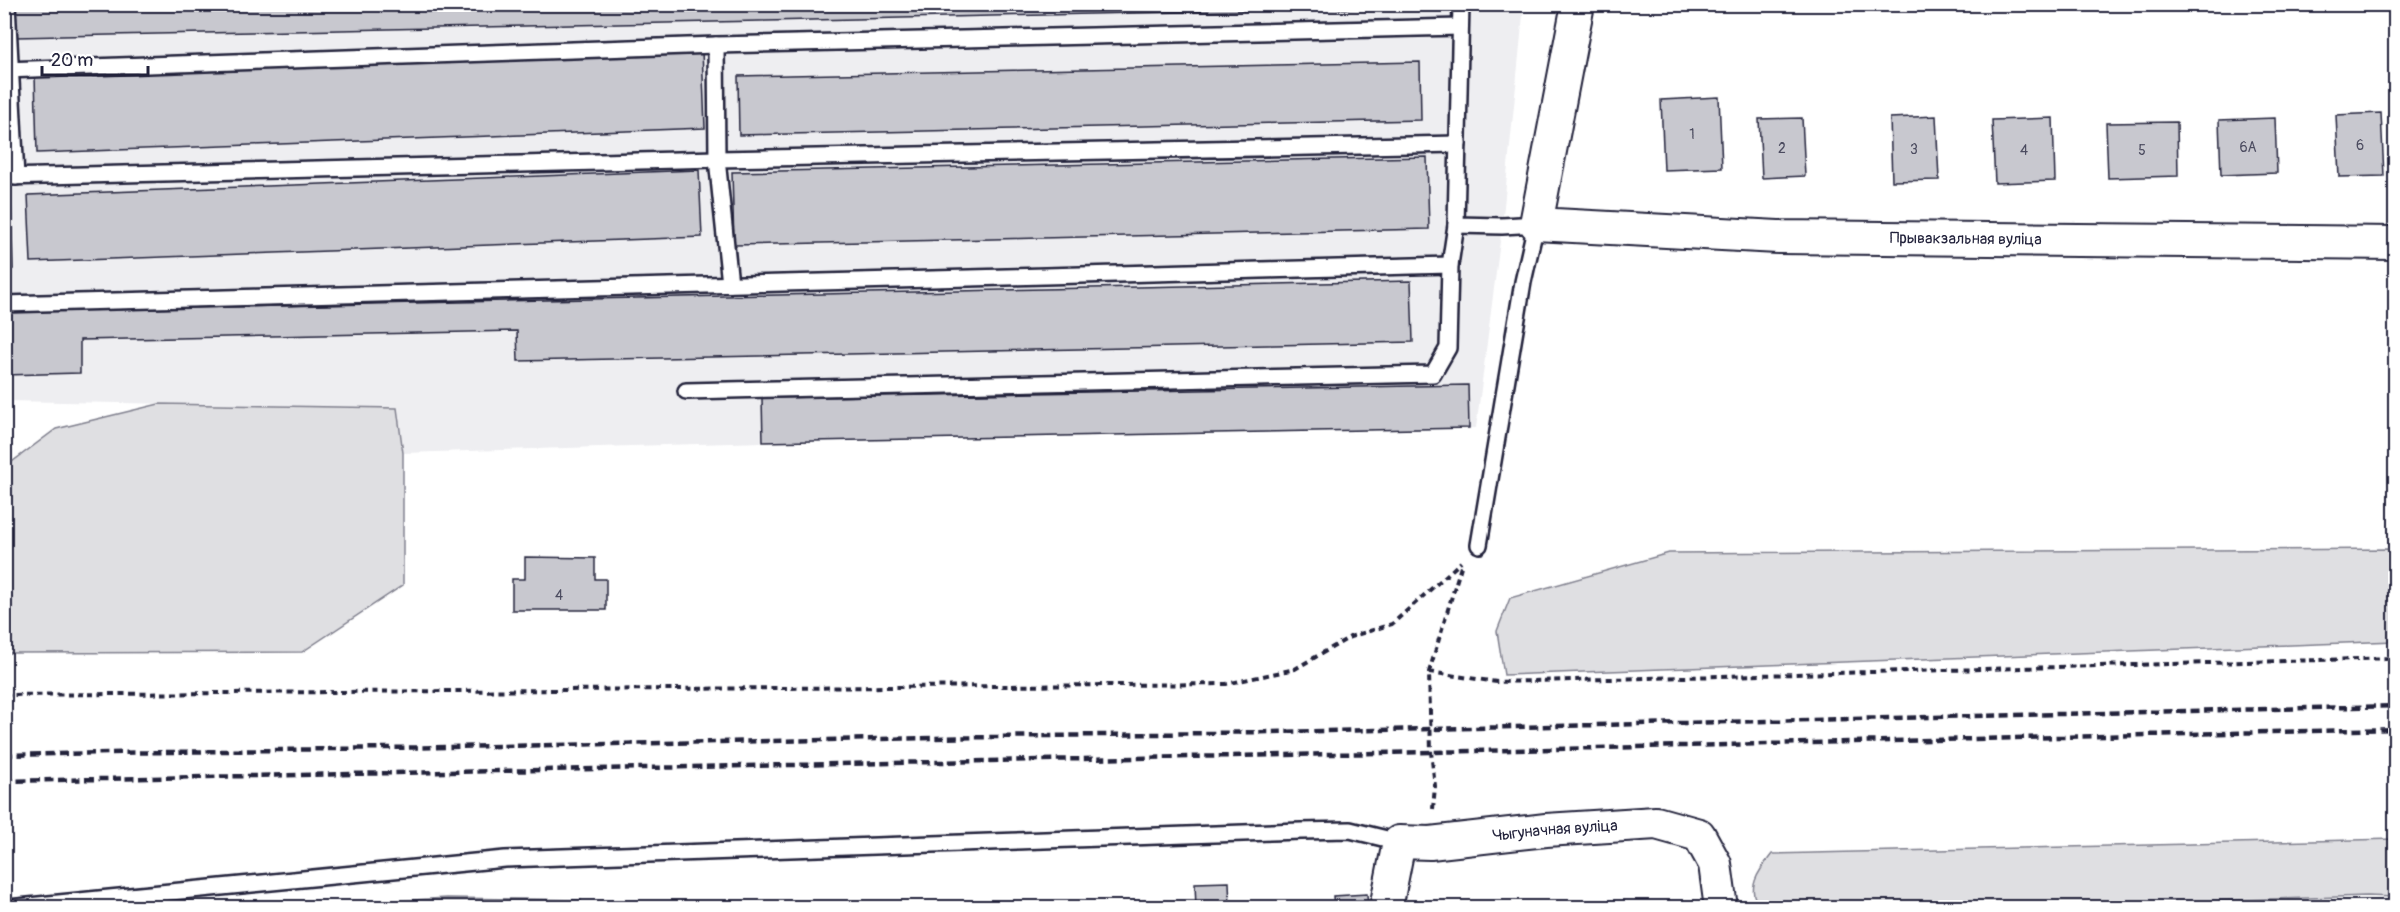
<svg xmlns="http://www.w3.org/2000/svg" width="2400" height="912" font-family="Pangolin,sans-serif">
<rect width="100%" height="100%" fill="#fff"/>
<filter id="ink" filterUnits="userSpaceOnUse"><feTurbulence type="fractalNoise" baseFrequency=".0167" numOctaves="2"/><feDisplacementMap in="SourceGraphic" scale="12" xChannelSelector="R" yChannelSelector="G"/><feConvolveMatrix kernelMatrix="1 2 1 2 8 2 1 2 1" color-interpolation-filters="sRGB"/></filter>
<g filter="url(#ink)">
<polygon fill="#eeeef1" points="5,5 1524,5 1502,226 1476,428 763,442 403,453 397,408 5,401"/>
<g fill="#dfdfe2" stroke="#80808e" stroke-width="1.5">
<polygon points="159,404 397,408 403,453 403,585 302,652 5,653 5,465 9,464 56,429"/>
<polygon points="2395,549 2395,641 1504,675 1497,631 1510,598 1669,553"/>
<path d="M2395 839V897L2366 896 2036 907 1763 908C1742 892 1760 869 1772 854Z"/>
<polygon points="447,898 581,900 582,907 293,907"/>
</g>
<g fill="#c8c8cf" stroke="#22223b" stroke-width="1.5">
<polygon points="15,4 1414,4 1414,7 16,37"/>
<polygon points="702,50 705,128 37,153 35,75"/>
<polygon points="1420,62 1421,120 739,135 738,76"/>
<polygon points="1719,97 1722,168 1664,170 1661,100"/>
<polygon points="2381,113 2384,176 2339,177 2336,115"/>
<polygon points="1936,116 1939,180 1892,181 1890,118"/>
<polygon points="1802,118 1805,176 1762,178 1759,119"/>
<polygon points="2053,118 2055,181 1995,183 1992,120"/>
<polygon points="2275,118 2277,173 2221,175 2219,120"/>
<polygon points="2177,122 2178,176 2108,178 2106,123"/>
<polygon points="1427,157 1429,229 734,245 732,172"/>
<polygon points="699,170 702,237 31,262 28,195"/>
<polygon points="11,196 13,269 4,270 4,197"/>
<polygon points="1411,281 1413,342 518,361 517,331 80,340 80,373 4,375 4,312"/>
<polygon points="1468,385 1469,428 763,442 762,398"/>
<polygon points="525,557 595,558 595,579 606,579 606,610 512,610 512,579 525,579"/>
<polygon points="1229,882 1230,908 1196,908 1195,883"/>
<polygon points="1367,894 1368,908 1334,908 1333,896"/>
</g>
<g fill="none" stroke-linecap="round" stroke-linejoin="round">
<g stroke="#22223b" stroke-width="20">
<g id="lane">
<polyline points="7,4 16,177"/>
<polyline points="1461,4 1456,225 1502,226 1536,224 1523,282 1479,545"/>
<polyline points="716,45 717,159 730,284"/>
<polyline points="4,70 716,45 1460,27"/>
<polyline points="4,177 717,159 1458,144"/>
<polyline points="4,304 1450,265"/>
<polyline points="686,391 1433,374 1448,348 1450,265 1456,225"/>
<polyline points="8,908 505,859 1301,831 1350,830 1399,842"/>
</g>
</g>
<g stroke="#22223b" stroke-width="36">
<g id="street">
<path id="s1" d="M1578 4 1536 224 1778 237 2396 243"/>
<path id="s2" d="M1386 908 1399 842 1430 843 1546 830 1656 823 1699 835 1715 864 1721 908"/>
</g>
</g>
<g stroke="#22223b" stroke-width="4" stroke-dasharray="6 4.5" stroke-linecap="butt">
<polyline points="1429,672 1497,682 2396,658"/>
<polyline points="4,695 1226,684 1295,669 1350,637 1392,624 1461,562"/>
<polyline points="1433,809 1435,786 1431,752 1429,672 1462,563"/>
</g>
<use href="#lane" stroke="#fff" stroke-width="15"/>
<use href="#street" stroke="#fff" stroke-width="32"/>
<g stroke="#22223b" stroke-width="4.5" stroke-dasharray="9 4.5" stroke-linecap="butt">
<polyline points="4,755 1431,729 2396,706"/>
<polyline points="4,781 1431,752 2396,729"/>
</g>
</g>
</g>
<g text-anchor="middle" dominant-baseline="central" stroke-width="4.5" stroke-linejoin="round" paint-order="stroke">
<g font-size="14" fill="#4c4c60">
<text x="1692" y="134">1</text>
<text x="2360" y="145">6</text>
<text x="2248" y="147">6А</text>
<text x="1782" y="148">2</text>
<text x="1914" y="149">3</text>
<text x="2024" y="150">4</text>
<text x="2142" y="150">5</text>
<text x="559" y="595">4</text>
</g>
<g font-size="16" fill="#22223b" stroke="#fff">
<text stroke="none"><textPath href="#s1" startOffset="654">Прывакзальная вуліца</textPath></text>
<text stroke="none"><textPath href="#s2" startOffset="224">Чыгуначная вуліца</textPath></text>
</g>
</g>
<rect width="2400" height="912" fill="none" stroke="#fff" stroke-width="24"/>
<rect x="12" y="12" width="2376" height="888" fill="none" stroke="#22223b" stroke-width="2" filter="url(#ink)"/>
<path d="M42 66v9h106v-9" fill="none" stroke="#22223b" stroke-width="3"/>
<text x="51" y="66" font-size="18" fill="#22223b" stroke="#ffffff" stroke-width="4.5" paint-order="stroke">20 m</text>
</svg>
